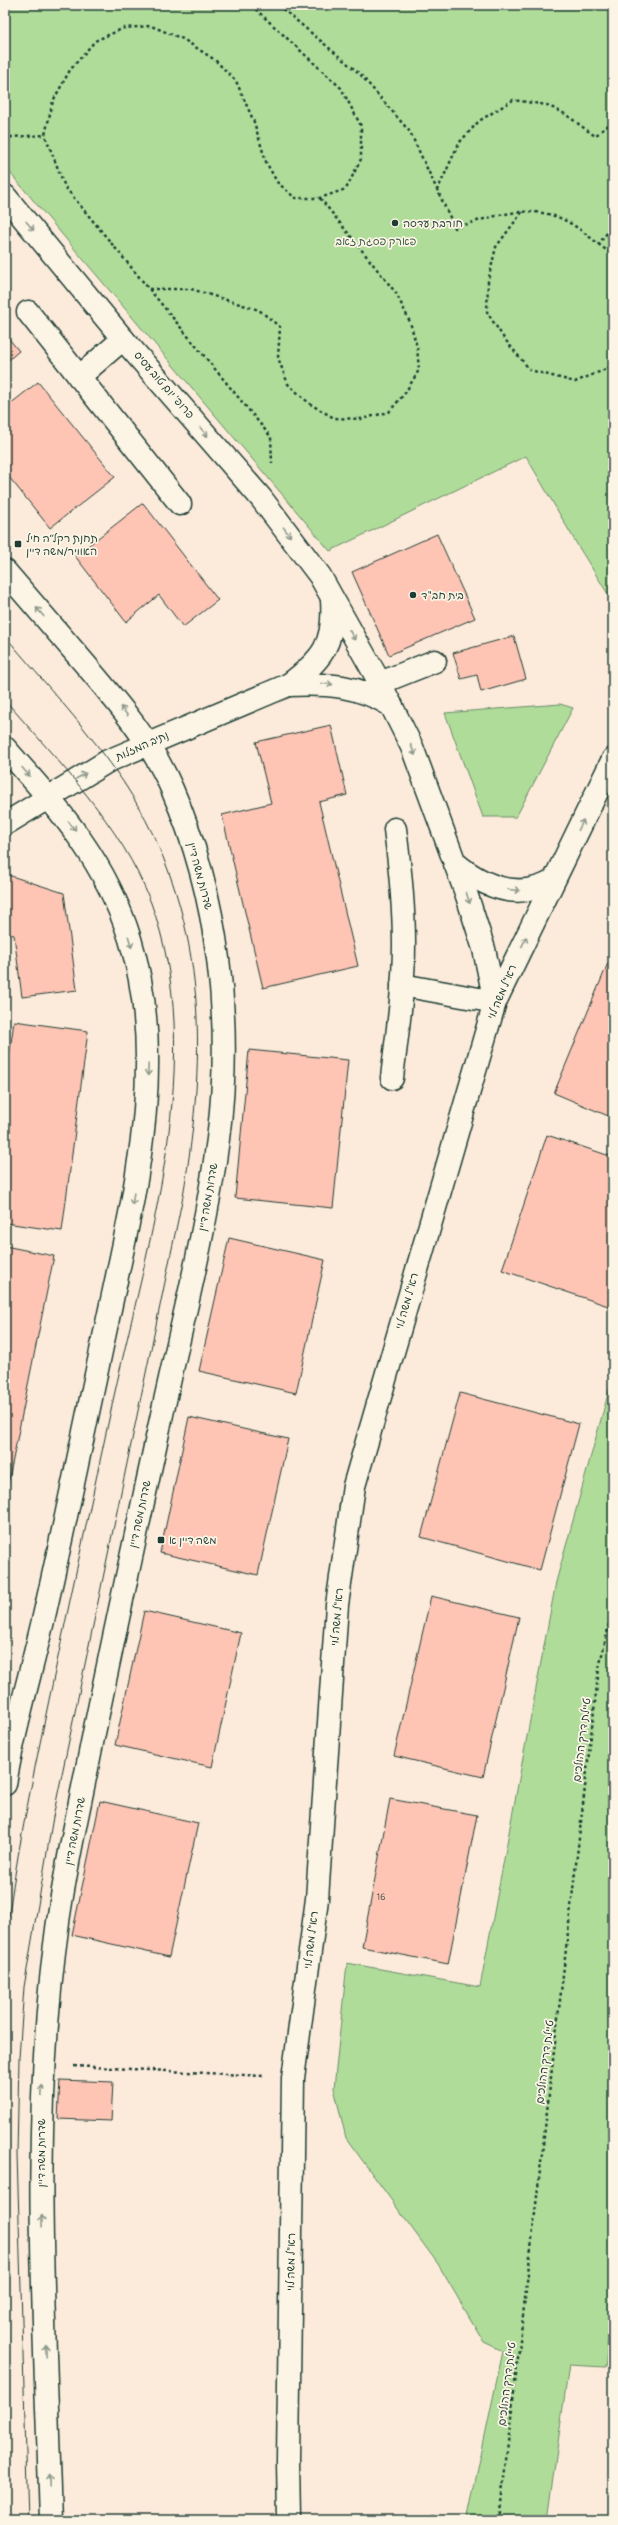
<svg xmlns="http://www.w3.org/2000/svg" width="618" height="2525" font-family="Pangolin,'Playpen Sans Hebrew',sans-serif">
<rect width="100%" height="100%" fill="#fcebdb"/>
<filter id="ink" filterUnits="userSpaceOnUse"><feTurbulence type="fractalNoise" baseFrequency=".025" numOctaves="2"/><feDisplacementMap in="SourceGraphic" scale="8" xChannelSelector="R" yChannelSelector="G"/><feConvolveMatrix kernelMatrix="1 2 1 2 8 2 1 2 1" color-interpolation-filters="sRGB"/></filter>
<g filter="url(#ink)">
<g fill="#b0dc9a" stroke="#688c67">
<polygon points="5,5 613,5 613,602 578,546 526,456 330,551 11,174 5,162"/>
<polygon points="560,704 573,708 516,817 483,817 445,713"/>
<polygon points="613,1376 613,2306 605,2367 569,2365 547,2520 467,2520 503,2351 484,2342 438,2264 346,2138 334,2088 347,1963 480,1987 556,1582"/>
</g>
<g fill="#fec5b5" stroke="#1f3d34">
<polygon points="5,334 19,351 5,363"/>
<polygon points="38,382 115,477 50,528 5,472 5,408"/>
<polygon points="143,503 218,600 183,627 159,595 126,622 75,556"/>
<polygon points="437,534 475,618 389,655 352,572"/>
<polygon points="514,636 526,679 481,692 477,675 461,679 453,653"/>
<polygon points="331,725 347,795 319,802 358,966 263,988 222,815 271,803 256,742"/>
<polygon points="5,874 64,893 77,990 22,997 14,935 5,932"/>
<polygon points="608,963 613,965 613,1118 554,1093"/>
<polygon points="14,1021 88,1031 62,1231 5,1223 5,1088"/>
<polygon points="249,1050 348,1060 333,1208 235,1198"/>
<polygon points="547,1135 613,1157 613,1302 611,1307 502,1270"/>
<polygon points="229,1238 325,1260 296,1393 199,1371"/>
<polygon points="5,1246 54,1256 5,1499"/>
<polygon points="460,1393 579,1424 540,1570 421,1537"/>
<polygon points="189,1417 288,1439 258,1575 160,1553"/>
<polygon points="431,1596 519,1617 483,1777 394,1756"/>
<polygon points="144,1611 241,1633 212,1767 115,1745"/>
<polygon points="390,1799 477,1815 448,1964 362,1947"/>
<polygon points="100,1801 198,1823 169,1957 72,1935"/>
<polygon points="60,2080 113,2082 111,2121 58,2119"/>
</g>
<g fill="none" stroke-linecap="round" stroke-linejoin="round">
<g stroke="#1f3d34" stroke-width="25">
<g id="minor">
<polyline points="5,196 123,339 261,498 320,576 380,683 412,747 466,893 484,949 495,1002"/>
<polyline points="28,312 180,504"/>
<polyline points="79,377 123,339"/>
<path d="M5 571C32 602 58 633 85 664 117 702 152 742 172 789 219 896 233 1023 218 1139 206 1233 181 1326 161 1419 136 1535 110 1652 87 1768 76 1822 64 1875 57 1929 30 2125 45 2323 51 2520"/>
<polyline points="380,683 435,661"/>
<path d="M288 685C326 683 359 685 392 706"/>
<path d="M5 748C59 809 105 859 130 939 169 1065 133 1199 107 1323 87 1416 68 1510 47 1603 34 1663 15 1723 5 1784"/>
<path d="M5 824 108 761 288 685C323 659 335 644 332 600"/>
<path d="M455 863C484 887 518 901 553 881"/>
<polyline points="402,985 495,1002"/>
<path d="M392 1078C397 1034 404 989 404 944 404 905 400 867 395 829"/>
<polyline points="289,2520 288,2460 293,2078 317,1899 337,1605 354,1486 495,1002 613,759"/>
</g>
</g>
<g stroke="#1f3d34" stroke-width="2.5" stroke-dasharray="3 3" stroke-linecap="butt">
<polyline points="251,5 341,88 361,126 361,159 346,189 320,198 295,198 277,182 266,162 254,122 236,81 215,60 183,39 151,26 124,28 95,41 70,70 53,101 45,135 65,187 271,437 272,463"/>
<path d="M278 5 360 74 410 132 455 228C490 217 527 203 562 219 580 227 597 244 613 255"/>
<polyline points="5,141 11,137 45,135"/>
<polyline points="437,191 459,143 479,121 513,100 547,105 565,114 595,136 613,121"/>
<polyline points="522,212 496,247 488,281 487,312 503,337 530,370 575,382 611,367"/>
<polyline points="598,245 613,225"/>
<polyline points="149,289 191,289 259,310 280,327 278,358 288,384 310,404 334,418 361,419 389,412 405,393 419,370 417,347 410,322 396,293 320,198"/>
<polyline points="613,363 613,369"/>
<polyline points="74,2066 263,2076"/>
<polyline points="434,2520 434,2514 434,2520"/>
<polyline points="499,2520 599,1668 613,1607"/>
</g>
<use href="#minor" stroke="#fcf5e5" stroke-width="22"/>
<g stroke="#1f3d34" stroke-width="1">
<path d="M5 636C45 684 90 731 124 783 208 912 208 1050 183 1196L53 1817 24 1987 19 2058 17 2155 28 2520"/>
<path d="M5 700C58 762 122 825 151 903 208 1056 148 1242 114 1396 92 1498 70 1599 49 1700 32 1782 14 1864 5 1947"/>
<polyline points="5,2446 7,2520"/>
</g>
</g>
<defs><path id="oneway-shaft" d="M-6 0H5M1.5-3L5.5 0L1.5 3" fill="none" stroke-width="1.6" stroke-linecap="round" stroke-linejoin="round"/></defs>
<g stroke="#8e998c">
<use href="#oneway-shaft" transform="translate(30 226) rotate(50)"/>
<use href="#oneway-shaft" transform="translate(204 432) rotate(49)"/>
<use href="#oneway-shaft" transform="translate(287 532) rotate(53)"/>
<use href="#oneway-shaft" transform="translate(40 612) rotate(-130)"/>
<use href="#oneway-shaft" transform="translate(352 635) rotate(61)"/>
<use href="#oneway-shaft" transform="translate(327 684) rotate(7)"/>
<use href="#oneway-shaft" transform="translate(124 711) rotate(-128)"/>
<use href="#oneway-shaft" transform="translate(413 750) rotate(67)"/>
<use href="#oneway-shaft" transform="translate(26 772) rotate(48)"/>
<use href="#oneway-shaft" transform="translate(81 776) rotate(-30)"/>
<use href="#oneway-shaft" transform="translate(581 825) rotate(-64)"/>
<use href="#oneway-shaft" transform="translate(72 826) rotate(52)"/>
<use href="#oneway-shaft" transform="translate(514 890) rotate(5)"/>
<use href="#oneway-shaft" transform="translate(468 898) rotate(72)"/>
<use href="#oneway-shaft" transform="translate(130 942) rotate(74)"/>
<use href="#oneway-shaft" transform="translate(524 942) rotate(-64)"/>
<use href="#oneway-shaft" transform="translate(148 1070) rotate(92)"/>
<use href="#oneway-shaft" transform="translate(133 1199) rotate(98)"/>
<use href="#oneway-shaft" transform="translate(42 2091) rotate(-88)"/>
<use href="#oneway-shaft" transform="translate(42 2221) rotate(-91)"/>
<use href="#oneway-shaft" transform="translate(46 2351) rotate(-92)"/>
<use href="#oneway-shaft" transform="translate(49 2481) rotate(-92)"/>
</g>
</g>
<g fill="#1f3d34" stroke="#fcf5e5" stroke-width="1.5">
<circle cx="395" cy="223" r="4"/>
<rect x="14" y="540" width="8" height="8" rx="2"/>
<circle cx="413" cy="595" r="4"/>
<rect x="157" y="1536" width="8" height="8" rx="2"/>
</g>
<g text-anchor="middle" dominant-baseline="central" stroke-width="3.5" stroke-linejoin="round" paint-order="stroke">
<g font-size="9" fill="#575f54">
<text x="381" y="1897">16</text>
</g>
<g font-size="11" fill="#1f3d34" stroke="#fcf5e5" text-anchor="start">
<text x="403" y="223">חורבת עדסה</text>
<text x="26" y="538">תחנת רקל״ה חיל<tspan x="26" dy="13">האוויר/משה דיין</tspan></text>
<text x="421" y="595">בית חב"ד</text>
<text x="169" y="1540">משה דיין א</text>
</g>
<g font-size="11" fill="#3c5d48" stroke="#fcf5e5">
<text x="376" y="241">פארק פסגת זאב</text>
</g>
<g font-size="11" fill="#1f3d34" stroke="#fcf5e5">
<text transform="translate(164 385) rotate(49)">פרופ' יום טוב עסיס</text>
<text transform="translate(142 746) rotate(-24)">נתיב המזלות</text>
<text transform="translate(200 876) rotate(75)">שדרות משה דיין</text>
<text transform="translate(502 992) rotate(-67)">רא"ל משה לוי</text>
<text transform="translate(208 1197) rotate(-80)">שדרות משה דיין</text>
<text transform="translate(407 1301) rotate(-74)">רא"ל משה לוי</text>
<text transform="translate(140 1514) rotate(-78)">שדרות משה דיין</text>
<text transform="translate(337 1617) rotate(-85)">רא"ל משה לוי</text>
<text transform="translate(582 1740) rotate(-83)">טיילת דרך ההולכים</text>
<text transform="translate(75 1831) rotate(-79)">שדרות משה דיין</text>
<text transform="translate(311 1940) rotate(-83)">רא"ל משה לוי</text>
<text transform="translate(545 2062) rotate(-83)">טיילת דרך ההולכים</text>
<text transform="translate(41 2153) rotate(-90)">שדרות משה דיין</text>
<text transform="translate(291 2262) rotate(-89)">רא"ל משה לוי</text>
<text transform="translate(507 2384) rotate(-83)">טיילת דרך ההולכים</text>
</g>
</g>
<rect width="618" height="2525" fill="none" stroke="#fcf5e5" stroke-width="20"/>
<rect x="10" y="10" width="598" height="2505" fill="none" stroke="#1f3d34" stroke-width="1.5" filter="url(#ink)"/>
</svg>
